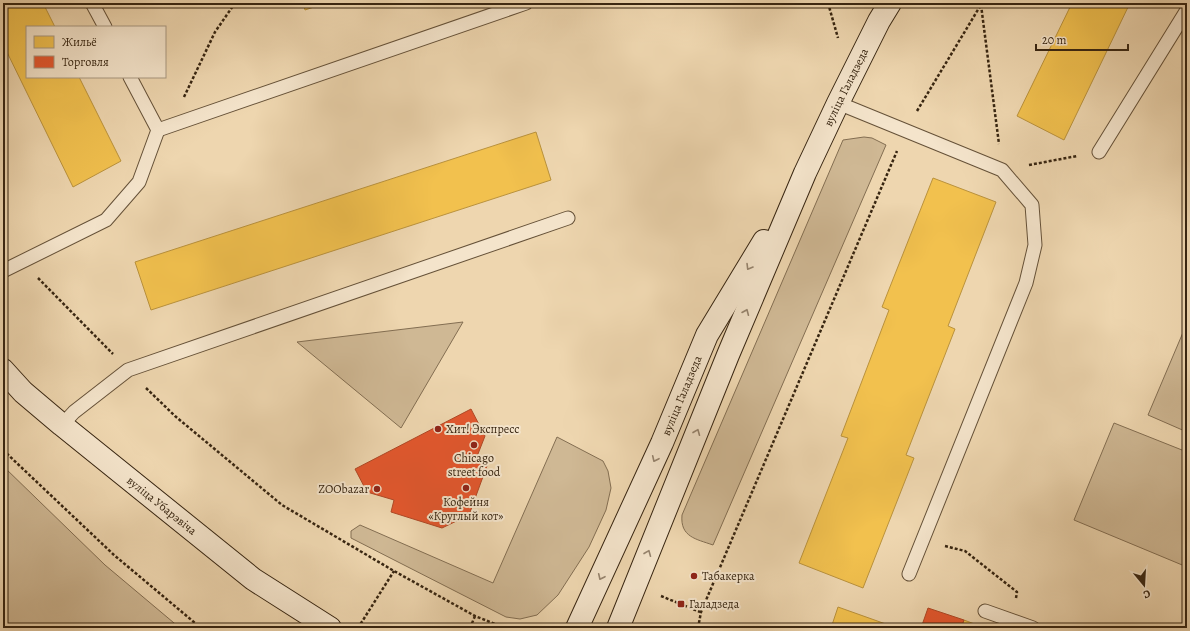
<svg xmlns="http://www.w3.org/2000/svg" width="1190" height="631" font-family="Alegreya,serif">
<rect width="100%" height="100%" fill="#eed6af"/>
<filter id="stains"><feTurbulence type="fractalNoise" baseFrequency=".005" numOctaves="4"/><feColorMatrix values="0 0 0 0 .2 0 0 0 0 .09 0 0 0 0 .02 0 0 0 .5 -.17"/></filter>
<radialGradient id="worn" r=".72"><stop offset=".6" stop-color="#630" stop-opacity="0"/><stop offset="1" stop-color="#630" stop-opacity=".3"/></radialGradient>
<g fill="#cfb894" stroke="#836e52">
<path d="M864 137 872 138 886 145 713 545C696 539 680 537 682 515L843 140Z"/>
<polygon points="463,322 401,428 297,342"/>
<polygon points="1187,323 1187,432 1148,415"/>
<polygon points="1114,423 1187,452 1187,567 1074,520"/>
<polygon points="557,437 603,461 608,471 611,488 606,510 589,547 558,595 537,615 520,619 506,617 351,538 351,531 360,525 493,583"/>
<polygon points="3,466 105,565 180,628 3,628"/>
</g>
<g fill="#f2c14e" stroke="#ba923c">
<polygon points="3,3 43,3 55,27 27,27 27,77 79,77 121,161 73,187 3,44"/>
<polygon points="303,3 326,3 305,10"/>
<polygon points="1072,3 1130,3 1064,140 1017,116"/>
<polygon points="536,132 551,180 151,310 135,262"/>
<polygon points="933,178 996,202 948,326 955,329 906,455 914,458 863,588 799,563 848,438 841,436 889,310 882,307"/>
<polygon points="838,607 897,628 831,628"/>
<polygon points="964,620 985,628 961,628"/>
</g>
<g fill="#e4572e" stroke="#b04825">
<polygon points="471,409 485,436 476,459 488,463 469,515 442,528 391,512 394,500 367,492 355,469"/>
<polygon points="928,608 964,620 961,628 921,628"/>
</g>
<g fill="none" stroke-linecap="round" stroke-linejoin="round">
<g stroke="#655138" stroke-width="15">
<g id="service">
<polyline points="92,3 105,27"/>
<polyline points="838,103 1002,170 1032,205 1035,245 1026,283 909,574"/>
<polyline points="158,130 526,3"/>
<polyline points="1099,152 1187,10"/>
<polyline points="3,271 106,220 139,182 158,130 130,77"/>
<polyline points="62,425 74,412 128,370 568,218"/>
<polyline points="985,611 1033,628"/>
</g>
</g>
<g stroke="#372511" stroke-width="24">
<g id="secondary">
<path id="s1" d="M3 370 23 392 62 425 253 579 330 628"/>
<path id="s2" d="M577 628 662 443 707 335 764 241"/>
<path id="s3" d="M618 628 728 355 805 173 838 103 879 21 890 3"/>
</g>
</g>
<g stroke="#372511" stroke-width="2.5" stroke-dasharray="3 2" stroke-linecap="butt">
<polyline points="828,3 838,38"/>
<polyline points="981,5 999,144"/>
<polyline points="184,97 215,32 235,3"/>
<polyline points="917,111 982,3"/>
<polyline points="1029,165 1077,156"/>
<polyline points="38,278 113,354"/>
<polyline points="146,388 175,416 282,505 394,571 475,616 505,628"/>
<polyline points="3,450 114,555 201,628"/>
<polyline points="945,546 965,551 1017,592 1016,598"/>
<polyline points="661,596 700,612"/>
<polyline points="358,628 394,571"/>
<polyline points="470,628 475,616"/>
<polyline points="698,628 701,612 897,151"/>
</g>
<use href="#service" stroke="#f4e4cb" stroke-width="13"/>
<use href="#secondary" stroke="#f4e4cb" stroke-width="22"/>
</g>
<defs><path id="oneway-chevron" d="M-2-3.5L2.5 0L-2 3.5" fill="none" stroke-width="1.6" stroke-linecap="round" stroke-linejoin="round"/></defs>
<g stroke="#96846e">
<use href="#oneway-chevron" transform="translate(749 267) rotate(121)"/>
<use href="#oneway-chevron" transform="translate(746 312) rotate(-67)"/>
<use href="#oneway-chevron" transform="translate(697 432) rotate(-68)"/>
<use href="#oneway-chevron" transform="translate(655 459) rotate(115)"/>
<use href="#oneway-chevron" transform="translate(648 553) rotate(-68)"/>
<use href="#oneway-chevron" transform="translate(601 577) rotate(115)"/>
</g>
<g fill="#8f2418" stroke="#f4e4cb" stroke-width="1.5">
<circle cx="438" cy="429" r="4"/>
<circle cx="474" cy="445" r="4"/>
<circle cx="466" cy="488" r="4"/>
<circle cx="377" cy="489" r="4"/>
<circle cx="694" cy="576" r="4"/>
<rect x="677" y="600" width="8" height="8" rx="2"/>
</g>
<g text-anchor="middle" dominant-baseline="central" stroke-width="4" stroke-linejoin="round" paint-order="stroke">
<g font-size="12" fill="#372511" stroke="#f4e4cb">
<text stroke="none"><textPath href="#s3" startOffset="587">вуліца Галадзеда</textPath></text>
<text stroke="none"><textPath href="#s2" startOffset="255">вуліца Галадзеда</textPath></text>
<text stroke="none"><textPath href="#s1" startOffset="209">вуліца Убарэвіча</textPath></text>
</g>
<g font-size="12" fill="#372511" stroke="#f4e4cb" text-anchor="start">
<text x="446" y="429">Хит! Экспресс</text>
<text x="474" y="458" text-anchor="middle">Chicago<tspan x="474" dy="14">street food</tspan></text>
<text x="369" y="489" text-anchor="end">ZOObazar</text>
<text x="466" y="502" text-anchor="middle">Кофейня<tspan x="466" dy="14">«Круглый кот»</tspan></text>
<text x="702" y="576">Табакерка</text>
<text x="689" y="604">Галадзеда</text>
</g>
</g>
<rect width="1190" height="631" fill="none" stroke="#eed6af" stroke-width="16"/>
<rect x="4" y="4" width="1182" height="623" fill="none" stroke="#372511" stroke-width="2"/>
<rect x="8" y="8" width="1174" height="615" fill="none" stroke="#372511"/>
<rect x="26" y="26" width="140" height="52" fill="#f4e4cb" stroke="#a89881"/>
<rect x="34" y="36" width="20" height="12" fill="#f2c14e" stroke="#a89881"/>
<text x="62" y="46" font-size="12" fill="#372511">Жильё</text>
<rect x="34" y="56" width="20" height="12" fill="#e4572e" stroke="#a89881"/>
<text x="62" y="66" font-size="12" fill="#372511">Торговля</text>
<g transform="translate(1144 585) rotate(162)" stroke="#f4e4cb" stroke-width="3" paint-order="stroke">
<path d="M0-3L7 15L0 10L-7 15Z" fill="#372511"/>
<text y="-6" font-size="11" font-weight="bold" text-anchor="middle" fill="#372511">С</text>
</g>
<path d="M1036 44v6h92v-6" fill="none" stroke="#372511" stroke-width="2"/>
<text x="1042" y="44" font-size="12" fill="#372511" stroke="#f4e4cb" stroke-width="3" paint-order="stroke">20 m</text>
<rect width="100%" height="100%" filter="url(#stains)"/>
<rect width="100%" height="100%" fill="url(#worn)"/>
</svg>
